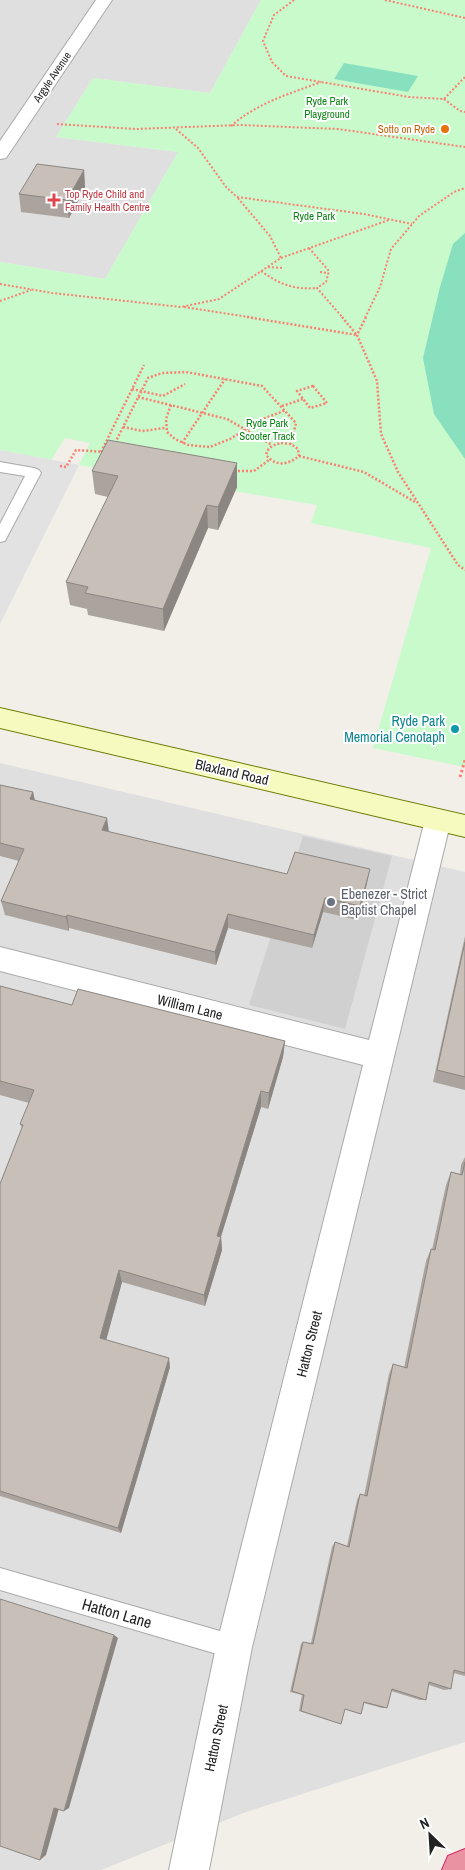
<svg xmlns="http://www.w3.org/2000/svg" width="465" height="1870" font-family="'Archivo Narrow',sans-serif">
<rect width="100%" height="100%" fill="#f2efe9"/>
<g fill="#e0dfdf">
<polygon points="0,0 261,0 210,93 93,78 56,137 178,152 105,279 0,262"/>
<polygon points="0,763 465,872 465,1742 246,1812 101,1870 0,1870"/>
</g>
<polygon fill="#d0d0d0" points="303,836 392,856 345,1029 249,1005"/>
<polygon fill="#c8facc" points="261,0 465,0 465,767 373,748 431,548 311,523 317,505 79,465 90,443 65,438 51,460 0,450 0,262 105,279 178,152 56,137 93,78 210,93"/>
<g fill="#88e0be">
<polygon points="344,63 418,76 408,92 334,79"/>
<polygon points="465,233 465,459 434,414 423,358 440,287 453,244"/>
</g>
<polygon fill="#e2e2e2" points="0,450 79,465 0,624"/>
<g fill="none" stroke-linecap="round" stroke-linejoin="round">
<g stroke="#a9a9a9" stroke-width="2">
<g id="lane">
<polygon points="0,462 34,468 39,470 41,473 7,537 5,541 0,542 0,524 25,476 0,472"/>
<polygon points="0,1568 234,1635 242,1639 246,1647 242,1655 234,1659 0,1590"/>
</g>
</g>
<g stroke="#a9a9a9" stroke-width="2">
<g id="street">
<polygon points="96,0 112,0 6,158 0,159 0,141"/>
<polygon points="438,809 447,813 451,820 252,1647 209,1870 169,1870 216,1647 363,1065 0,971 0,947 369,1040 425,820 429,813"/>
</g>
</g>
<g stroke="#707d05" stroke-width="2">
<polygon id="secondary" points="0,708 465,815 465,837 0,728"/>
</g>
<g stroke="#dc2a67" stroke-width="2">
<polygon id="highway" points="465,1849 465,1870 442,1870 448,1856"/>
</g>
<g stroke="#fa8072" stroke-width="2" stroke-dasharray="2 2" stroke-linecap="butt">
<polyline points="294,0 274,15 263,41 272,62 286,76 409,97 444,99 465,77"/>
<polyline points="385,0 465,18"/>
<polyline points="444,99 460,111 465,112"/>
<polyline points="57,124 136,129 240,125 338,129 465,147"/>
<path d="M231 126C257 103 289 94 321 82"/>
<polyline points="176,129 198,148 226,187 237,197 364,214 412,224"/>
<polyline points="309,248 329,271 326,282 317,288 343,318"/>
<polyline points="281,258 389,220"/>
<polyline points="268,267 282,268"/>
<path d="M261 271C279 284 294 290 317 288"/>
<polyline points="320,272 328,273"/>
<polyline points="0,284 52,293 181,307 219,299 281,258 270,236 237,197"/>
<polyline points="0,301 31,290"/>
<polyline points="184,307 255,318"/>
<polyline points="365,318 380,287 391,249 419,216 454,192 465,188"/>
</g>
<g stroke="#fa8072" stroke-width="2.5" stroke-dasharray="2 2" stroke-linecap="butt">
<polyline points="247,317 357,335"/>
<polyline points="342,317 356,334"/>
<polyline points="366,317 357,335 377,381 381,434 398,472 458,565 465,570"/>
<polygon points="313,386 327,403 310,408 297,391"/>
<polyline points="132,389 163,396 185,384"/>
<polyline points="138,397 227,419 272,445"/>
<polyline points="171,405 166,419 167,432 175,439 188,445 210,447 230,439 263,419 286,410"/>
<polyline points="282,406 303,399"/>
<polyline points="123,427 142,431 165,428"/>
<polyline points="117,443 116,441 148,378 162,373 186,372 262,386 296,423 291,444"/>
<polyline points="182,443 225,379"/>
<path d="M281 443 291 444 298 449 299 456C288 465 276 467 266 455 268 447 273 445 281 443Z"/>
<polyline points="101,452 144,365"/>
<polyline points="299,456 364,472 415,502"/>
<polyline points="60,466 66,467 76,450 105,452"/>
<polyline points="234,471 254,471 269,460"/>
</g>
<polyline stroke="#fa8072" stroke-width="3" stroke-dasharray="2.5 2.5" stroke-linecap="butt" points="460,777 465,760"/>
<use href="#lane" fill="#fff" fill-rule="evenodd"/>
<use href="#street" fill="#fff" fill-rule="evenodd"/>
<use href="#secondary" fill="#f7fabf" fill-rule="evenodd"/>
<use href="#highway" fill="#e892a2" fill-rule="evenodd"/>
</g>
<g fill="#aba49e">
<polygon points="84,170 85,188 69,218 21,212 19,194"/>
<polygon points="92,471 237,487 218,530 208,528 164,631 88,615 87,609 70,605 66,582 108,497 95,494"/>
<polygon points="0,785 33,792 35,800 109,832 287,874 367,883 358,920 323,912 312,948 228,928 216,965 69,928 69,931 5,915 1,901 19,861 0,856"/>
<polygon points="465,936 465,1090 433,1082"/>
<polygon points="0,986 72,1005 285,1041 283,1057 268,1109 261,1107 221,1237 222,1250 205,1306 122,1282 106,1340 170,1367 121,1533 0,1496 0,1184 22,1128 20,1124 29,1103 0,1095"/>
<polygon points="465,1157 465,1676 453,1673 451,1689 444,1690 429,1685 426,1700 420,1700 391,1691 387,1708 382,1708 364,1703 361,1714 357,1713 344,1709 341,1724 338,1723 299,1711 302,1695 290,1692 301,1644 303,1642 311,1643 332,1547 335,1542 347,1546 357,1500 360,1494 364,1496 389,1374 393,1364 404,1368 426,1261 431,1249 432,1250 446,1185 451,1172 460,1174 461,1165"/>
</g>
<g fill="#8b8681">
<polygon points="84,170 85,188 69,218 67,200"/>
<polygon points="237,463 237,487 218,530 218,507"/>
<polygon points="207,505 208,528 164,631 163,609"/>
<polygon points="33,792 36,807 30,799"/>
<polygon points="107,818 109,832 102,830"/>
<polygon points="370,869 367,883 358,920 360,906"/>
<polygon points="325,898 323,912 312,948 314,935"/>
<polygon points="228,914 228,928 216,965 215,952"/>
<polygon points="67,915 69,928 69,931 66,917"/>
<polygon points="285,1041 283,1057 268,1109 269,1093"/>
<polygon points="261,1091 261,1107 217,1249 217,1236"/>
<polygon points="221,1237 222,1250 205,1306 204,1295"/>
<polygon points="119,1270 122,1282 104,1348 100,1338"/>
<polygon points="169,1358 170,1367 121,1533 118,1528"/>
<polygon points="114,1635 118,1638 69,1808 64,1811"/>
<polygon points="60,1805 46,1855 40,1860 54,1808"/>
</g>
<g fill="#c7bfb8" stroke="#8b8681">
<polygon points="37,164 84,170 67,200 19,194"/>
<polygon points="108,440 237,463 218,507 207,505 163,609 85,593 88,587 66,582 118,476 92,471"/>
<polygon points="0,785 33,792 30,799 107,818 102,830 287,874 295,852 370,869 360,906 325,898 314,935 228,914 215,952 67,915 66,917 1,901 24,849 0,843"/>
<polygon points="465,942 465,1077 437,1070"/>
<polygon points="0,986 72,1005 78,989 285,1041 269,1093 261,1091 217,1236 221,1237 204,1295 119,1270 100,1338 169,1358 118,1528 0,1491 0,1184 23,1125 20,1124 34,1090 0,1081"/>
<polygon points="465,1162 465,1673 454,1670 451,1689 429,1682 426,1700 392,1689 387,1708 364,1702 361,1714 345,1709 341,1724 301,1711 304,1695 292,1691 303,1642 313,1644 335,1542 349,1547 360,1494 367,1496 393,1364 407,1368 431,1249 435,1250 451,1172 462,1175"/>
<polygon points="0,1599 114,1635 64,1811 54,1808 40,1860 0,1846"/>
</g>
<circle fill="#e8710a" stroke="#fff" stroke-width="2" cx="445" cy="129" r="5"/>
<path fill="#e0444e" stroke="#fff" stroke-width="2" d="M51.5 192.5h5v5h5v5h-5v5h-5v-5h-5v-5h5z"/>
<circle fill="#0f9aa8" stroke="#fff" stroke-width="2" cx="455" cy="729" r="5"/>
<circle fill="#6b7280" stroke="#fff" stroke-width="2" cx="331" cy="902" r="5"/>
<g text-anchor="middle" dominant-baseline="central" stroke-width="4" stroke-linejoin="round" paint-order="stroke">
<g font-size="11" fill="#222" stroke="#fff">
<text transform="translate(52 77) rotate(-56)">Argyle Avenue</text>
</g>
<g font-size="11" fill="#0c8416" stroke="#fff">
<text x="327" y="101">Ryde Park<tspan x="327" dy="13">Playground</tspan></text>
<text x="314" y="216">Ryde Park</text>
<text x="267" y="423">Ryde Park<tspan x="267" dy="13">Scooter Track</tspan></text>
</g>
<g font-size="11" fill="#c56008" stroke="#fff" text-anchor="end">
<text x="435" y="129">Sotto on Ryde</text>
</g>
<g font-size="11" fill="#be3a42" stroke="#fff" text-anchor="start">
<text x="65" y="194">Top Ryde Child and<tspan x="65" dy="13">Family Health Centre</tspan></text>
</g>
<g font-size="14" fill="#0d838f" stroke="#fff" text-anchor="end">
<text x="445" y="721">Ryde Park<tspan x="445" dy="16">Memorial Cenotaph</tspan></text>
</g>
<g font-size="14" fill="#222" stroke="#fff">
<text transform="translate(232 772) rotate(13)">Blaxland Road</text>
<text transform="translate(190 1007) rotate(14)">William Lane</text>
<text transform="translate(309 1344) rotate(-76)">Hatton Street</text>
<text transform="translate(216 1738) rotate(-78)">Hatton Street</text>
</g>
<g font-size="14" fill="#5b616d" stroke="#fff" text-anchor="start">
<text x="341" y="894">Ebenezer - Strict<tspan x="341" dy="16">Baptist Chapel</tspan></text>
</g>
<g font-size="16" fill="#222" stroke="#fff">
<text transform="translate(117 1613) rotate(16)">Hatton Lane</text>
</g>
</g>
<g transform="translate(430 1835) rotate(335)" stroke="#ffffff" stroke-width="4" paint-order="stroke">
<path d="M0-4L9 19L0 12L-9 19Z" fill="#222222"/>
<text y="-8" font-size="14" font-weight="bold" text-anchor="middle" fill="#222222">N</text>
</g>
</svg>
